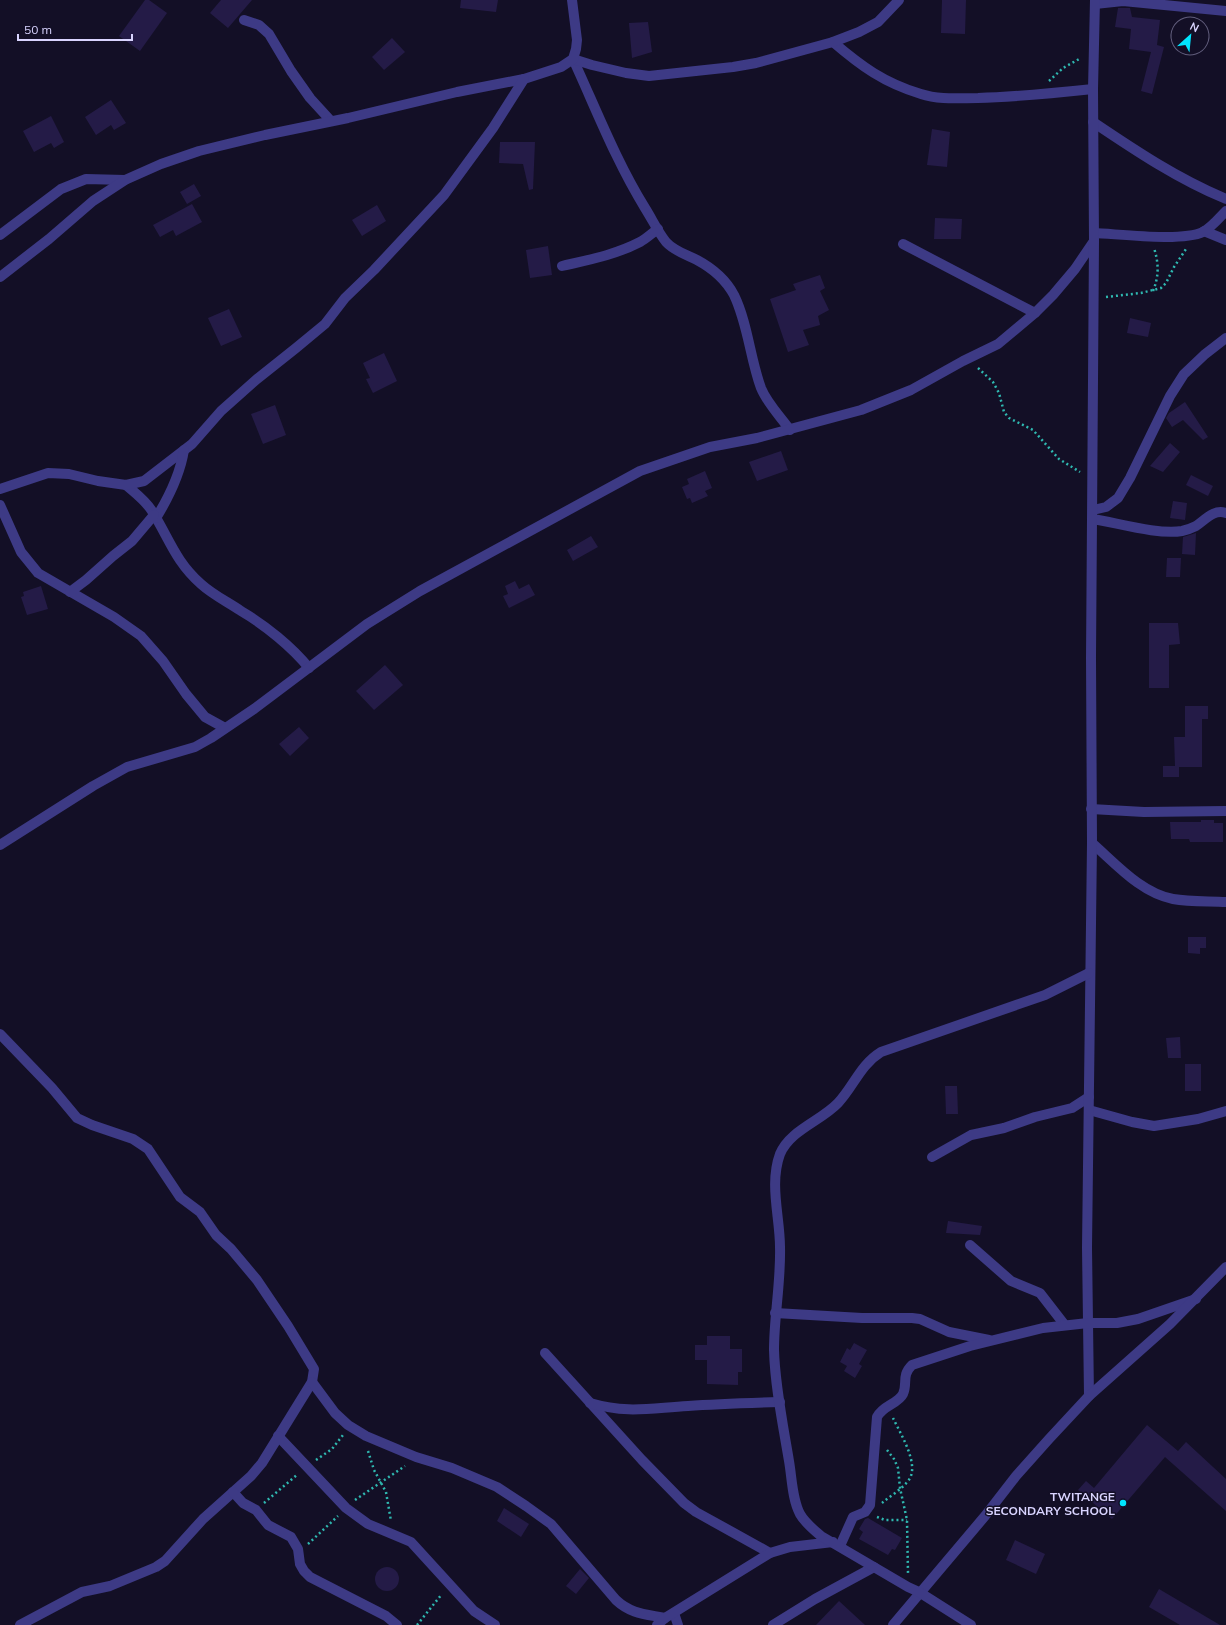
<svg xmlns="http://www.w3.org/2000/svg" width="1226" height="1625" font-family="Mulish,sans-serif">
<rect width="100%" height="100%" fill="#130f26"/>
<g fill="#241b47">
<polygon points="145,0 149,0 167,13 140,51 119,36"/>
<polygon points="221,0 252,0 228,28 210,13"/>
<polygon points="461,0 498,0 496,12 460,8"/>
<polygon points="942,0 966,0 965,34 941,33"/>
<polygon points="1118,8 1130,8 1132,17 1160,20 1157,45 1164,47 1152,94 1141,91 1151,52 1129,49 1131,29 1115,27"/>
<polygon points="648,22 652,52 632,58 629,23"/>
<polygon points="392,38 405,52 384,70 372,57"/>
<polygon points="111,100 126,123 114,130 111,125 96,135 85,117"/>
<polygon points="51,116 64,142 54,148 51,143 34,152 23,131"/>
<polygon points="932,129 950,132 947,167 927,165"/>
<polygon points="500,142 535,142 533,189 529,190 523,164 499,163"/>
<polygon points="194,184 201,196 187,204 180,192"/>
<polygon points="192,204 202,222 176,236 173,230 160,237 153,225"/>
<polygon points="377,205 386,221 362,236 352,220"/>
<polygon points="935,218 962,219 961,239 934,239"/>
<polygon points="548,246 552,275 530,278 526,250"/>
<polygon points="820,275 825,288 820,291 829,310 818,316 820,325 803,330 809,345 788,352 770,299 796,290 793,284"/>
<polygon points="229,309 242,337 221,346 208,318"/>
<polygon points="1130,318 1151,323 1148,337 1127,333"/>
<polygon points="384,353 397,381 373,393 366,379 370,378 363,363"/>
<polygon points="1185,402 1208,437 1203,440 1183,420 1172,427 1166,418 1169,413"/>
<polygon points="275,405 286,435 263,444 251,414"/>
<polygon points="1170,443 1180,452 1163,472 1150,466"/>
<polygon points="781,451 788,470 757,481 749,462"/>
<polygon points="705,471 712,488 705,491 708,496 692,503 690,498 687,499 682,487 689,484 687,479"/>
<polygon points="1191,475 1213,486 1208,496 1186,485"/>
<polygon points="1173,501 1187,503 1185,520 1170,518"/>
<polygon points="1196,533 1195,555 1182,554 1183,537"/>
<polygon points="591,536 598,547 573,561 567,550"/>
<polygon points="1167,558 1181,558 1180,577 1166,577"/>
<polygon points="515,581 519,589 529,584 535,595 509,608 503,596 508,594 505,586"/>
<polygon points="41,586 48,609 27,615 21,597 24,596 23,592"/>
<polygon points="1149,623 1178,623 1180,644 1169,645 1169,688 1149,688"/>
<polygon points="385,665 403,685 374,710 356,691"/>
<polygon points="1185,706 1208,706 1208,719 1202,719 1202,767 1179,767 1179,777 1163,777 1163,766 1175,766 1174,737 1185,737"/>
<polygon points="299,727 309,738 290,756 279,744"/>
<polygon points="1201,820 1214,820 1214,823 1223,823 1223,842 1190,842 1189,839 1171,839 1170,822 1201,822"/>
<polygon points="1188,937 1206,937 1206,948 1200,948 1200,954 1188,953"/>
<polygon points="1180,1037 1181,1058 1168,1058 1166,1038"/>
<rect x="1185" y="1064" width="16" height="27"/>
<polygon points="945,1086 957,1086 958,1114 946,1114"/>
<polygon points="948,1221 982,1226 980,1235 946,1233"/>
<polygon points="707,1336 730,1336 730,1349 742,1349 742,1372 738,1372 738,1385 707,1384 707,1360 695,1360 695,1345 707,1345"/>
<polygon points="854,1343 867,1350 859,1364 862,1366 855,1378 844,1371 847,1366 840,1362 847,1348 850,1350"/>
<polygon points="1147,1425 1178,1451 1186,1442 1226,1479 1226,1511 1165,1457 1112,1519 1078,1490 1086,1481 1094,1488"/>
<polygon points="504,1508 529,1524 521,1537 497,1521"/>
<polygon points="868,1518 902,1538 895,1550 892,1549 888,1555 859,1539 863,1532 859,1529 865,1519"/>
<polygon points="1015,1540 1045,1554 1036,1574 1006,1560"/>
<circle cx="387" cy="1579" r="12"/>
<polygon points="580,1569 589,1578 576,1594 566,1586"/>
<polygon points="1159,1589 1220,1625 1180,1625 1149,1607"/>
<polygon points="839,1601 865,1625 816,1625"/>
</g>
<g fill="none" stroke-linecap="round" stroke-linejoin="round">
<g stroke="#2fb8b0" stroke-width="2.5" stroke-dasharray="2 3" stroke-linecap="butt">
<polyline points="1049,81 1063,68 1081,58"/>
<path d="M1153 291C1159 276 1159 264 1154 248"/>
<polyline points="1106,297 1141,293 1161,288 1166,283 1174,267 1186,249"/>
<polyline points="978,368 993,382 999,393 1004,412 1009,418 1033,430 1059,459 1080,472"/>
<polyline points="887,1450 894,1459 898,1468 900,1488 907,1520 908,1573"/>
<polyline points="368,1451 374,1470 386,1492 391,1521"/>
<polyline points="316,1460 332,1449 343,1435"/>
<polyline points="355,1500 405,1466"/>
<polyline points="264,1503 298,1474"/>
<path d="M882 1503C890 1496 901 1490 908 1481 921 1466 900 1433 893 1418"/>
<polyline points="877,1517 885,1520 907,1520"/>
<polyline points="308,1544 338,1516"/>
<polyline points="417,1625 442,1594"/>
</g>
<g stroke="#3d3a85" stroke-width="10">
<polyline points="1095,4 1123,1 1226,11"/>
<polyline points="244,20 259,25 269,34 291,71 310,98 331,121"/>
<path d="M833 42C861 66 884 83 921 94 939 100 959 98 978 98 1016 97 1055 93 1093 89"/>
<path d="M573 59C596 109 616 161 645 208 652 219 658 232 666 242 674 251 687 255 697 260 712 268 726 280 734 295 748 324 750 358 761 388 767 403 780 416 790 430"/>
<polyline points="573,59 592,65 626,73 649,76 733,67 756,63 833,42 859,32 878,22 899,0"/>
<path d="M1093 122C1136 151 1178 179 1226 199"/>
<polyline points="1204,231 1226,240"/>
<path d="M1094 233C1119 234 1182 242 1203 232 1212 227 1219 218 1226 211"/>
<polyline points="0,235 61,189 86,179 125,180"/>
<polyline points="903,244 1035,313"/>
<path d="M562 266C588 260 615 255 640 242 646 239 652 233 658 229"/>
<polyline points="0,277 49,239 93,201 125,180 161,164 199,151 265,135 348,118 457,92 524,79 561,67 573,59 576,49 577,40 572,0"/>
<path d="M126 485C135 493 145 500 152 511 169 538 175 561 201 584 213 595 228 602 241 611 265 625 292 647 309 668"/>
<polyline points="0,489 48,473 69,474 98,481 126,485 144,481 192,444 221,411 257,379 296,348 325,324 345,298 374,270 444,195 493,128 524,79"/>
<polyline points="0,505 21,552 38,573 114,617 141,636 163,661 186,694 205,717 225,728"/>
<polyline points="1093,510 1106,507 1118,498 1130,478 1170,396 1184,374 1204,355 1226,338"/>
<path d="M156 518C169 497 180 475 184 450"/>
<path d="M1093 519C1118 523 1158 535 1182 531 1187 530 1192 528 1196 526 1206 519 1214 509 1226 513"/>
<polyline points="70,592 86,580 113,556 132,541 154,515"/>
<polyline points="1091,809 1144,812 1226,811"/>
<path d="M1092 843C1116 864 1141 893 1173 899 1190 902 1209 901 1226 902"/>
<polyline points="0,845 93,786 127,767 195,747 211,738 254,709 367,624 420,591 640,471 710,447 757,438 861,410 911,390 963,361 998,344 1035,313 1053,295 1075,269 1094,241"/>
<polyline points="0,1034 52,1088 77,1118 92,1125 133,1139 148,1149 180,1197 200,1212 216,1235 231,1249 257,1280 288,1326 314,1369 312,1382 262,1463 251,1476 203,1519 165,1561 156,1567 110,1586 82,1592 20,1625"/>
<polyline points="1089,1110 1132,1122 1154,1126 1198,1119 1226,1111"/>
<polyline points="932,1157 971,1135 1004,1128 1035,1117 1072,1108 1089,1097"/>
<polyline points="970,1245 1011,1281 1040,1293 1064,1324"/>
<polyline points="775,1313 862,1318 912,1318 920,1319 949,1332 989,1340"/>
<polyline points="545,1353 642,1460 684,1503 696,1512 770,1553"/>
<path d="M312 1382 335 1413 348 1425 366 1436 416 1457 452 1468 497 1487 526 1506 551 1524 616 1600C631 1614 645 1614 665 1618"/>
<polyline points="1089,1396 1087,1248 1092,843 1091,658 1094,241 1093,89 1095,0"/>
<path d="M590 1403C628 1414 650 1408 688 1406 718 1404 749 1403 780 1402"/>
<polyline points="278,1436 346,1508 368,1524 411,1542 474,1611 495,1625"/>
<polyline points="233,1492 243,1503 256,1510 268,1525 291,1537 298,1549 300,1564 304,1571 310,1577 386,1616 397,1625"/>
<path d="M840 1546 853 1517 865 1512 870 1505 877 1417C883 1405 898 1404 903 1394 908 1383 901 1376 912 1365L970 1346 1043 1328 1088 1323H1117L1138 1319 1196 1299"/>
<polyline points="674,1613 678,1625"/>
<polyline points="657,1625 665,1618 770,1553 790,1547 833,1542"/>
<polyline points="773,1625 815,1599 874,1567"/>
<polyline points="893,1625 985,1516 1016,1476 1049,1439 1089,1396 1170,1324 1226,1267"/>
<path d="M971 1625 919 1592 908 1587 821 1536C814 1530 805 1523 800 1514 792 1499 792 1478 789 1461 783 1425 775 1386 774 1350 774 1316 781 1282 780 1247 780 1217 769 1184 780 1154 790 1130 821 1121 838 1103 854 1086 860 1065 881 1052L1045 995 1089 973"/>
</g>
</g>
<circle fill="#00e5ff" stroke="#130f26" stroke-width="1.5" cx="1123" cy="1503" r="4"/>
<g text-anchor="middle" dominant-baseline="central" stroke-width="3" stroke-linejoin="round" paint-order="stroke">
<g font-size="12" font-weight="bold" fill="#d9d4ff" stroke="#130f26" text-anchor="end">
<text x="1115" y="1496">TWITANGE<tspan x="1115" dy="14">SECONDARY SCHOOL</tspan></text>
</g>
</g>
<g transform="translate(1190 36) rotate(27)"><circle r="19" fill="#130f26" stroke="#625e7d"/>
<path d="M0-3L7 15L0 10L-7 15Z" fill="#00e5ff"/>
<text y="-6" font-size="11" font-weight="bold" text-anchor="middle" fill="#d9d4ff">N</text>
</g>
<path d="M18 34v6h114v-6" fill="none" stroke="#d9d4ff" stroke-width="2"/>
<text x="24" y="34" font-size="12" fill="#d9d4ff" stroke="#130f26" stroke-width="3" paint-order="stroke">50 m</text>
</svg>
